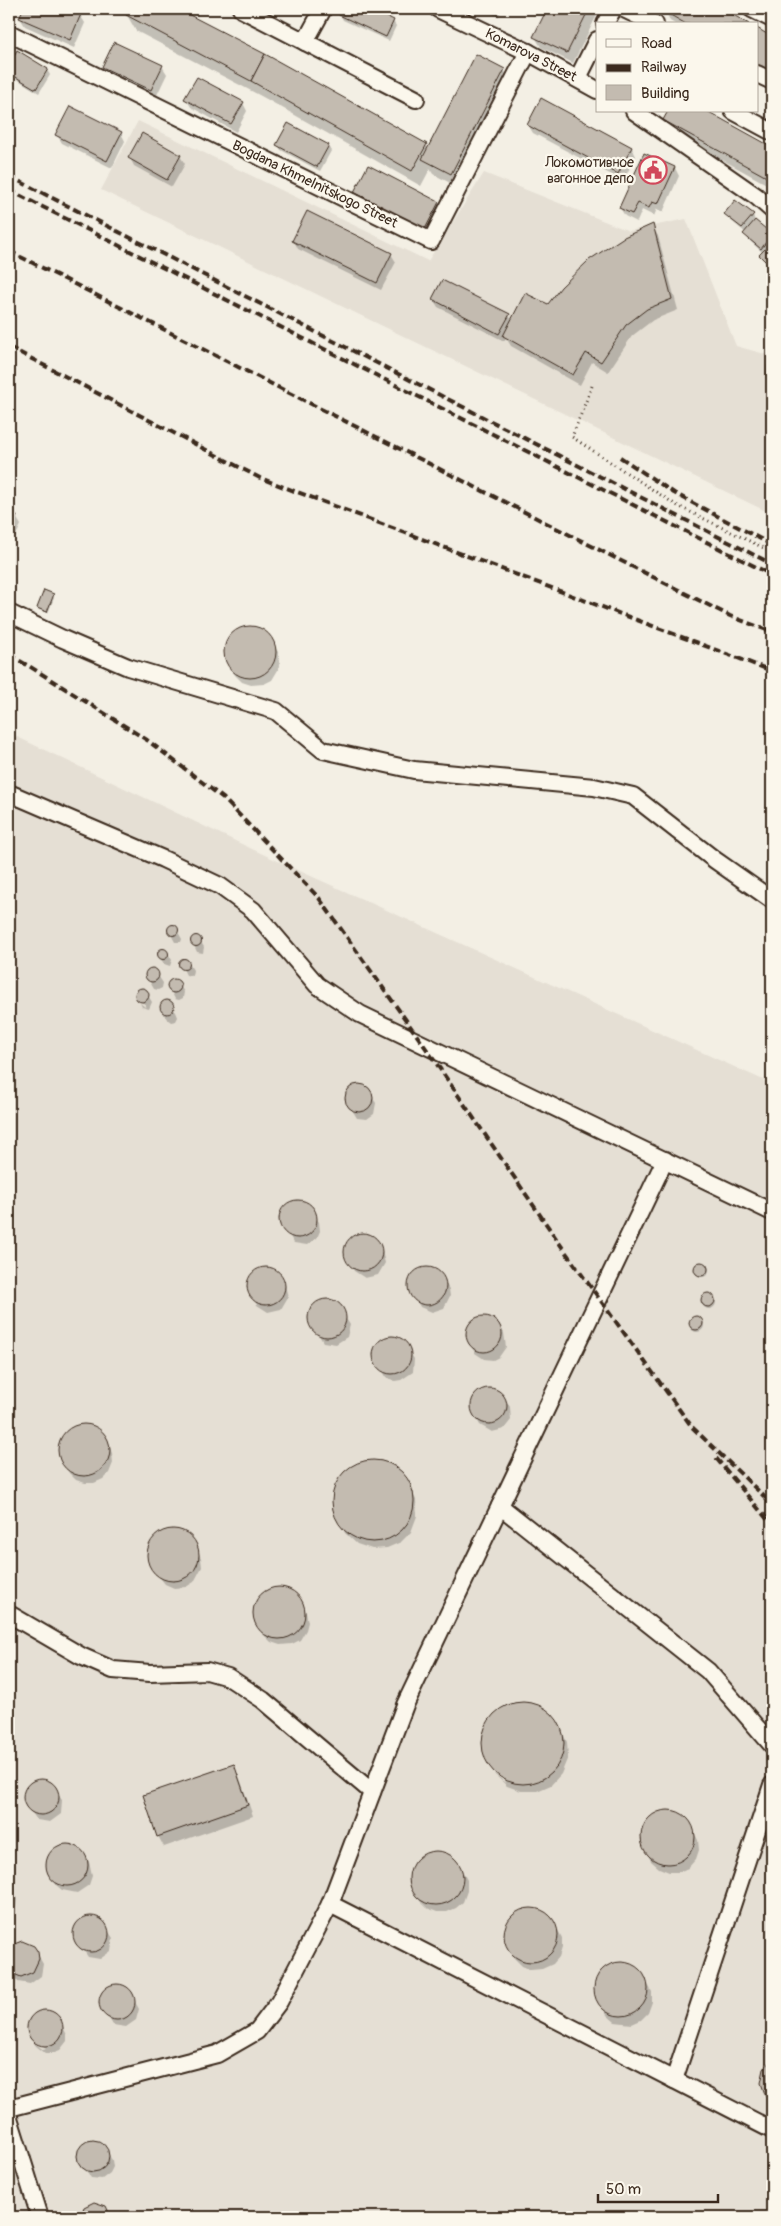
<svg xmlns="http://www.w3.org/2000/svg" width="781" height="2226" font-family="Pangolin,sans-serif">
<rect width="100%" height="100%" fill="#f3efe4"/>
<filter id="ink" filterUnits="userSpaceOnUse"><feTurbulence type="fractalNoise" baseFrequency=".02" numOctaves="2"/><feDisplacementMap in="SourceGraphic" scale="10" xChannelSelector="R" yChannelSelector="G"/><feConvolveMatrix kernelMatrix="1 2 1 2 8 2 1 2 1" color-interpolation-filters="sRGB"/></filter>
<g filter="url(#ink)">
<g fill="#e5dfd4">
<polygon points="138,121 428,261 484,173 629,231 686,219 736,346 772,356 772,514 101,190"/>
<polygon points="9,733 271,858 772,1084 772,2217 9,2217"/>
</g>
<g fill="#0003">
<polygon points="24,9 65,9 80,15 85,23 74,48 25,26 20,18"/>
<polygon points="131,9 175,9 426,145 429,150 504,70 513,86 460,188 433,174 430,169 421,186 261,96 136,31 127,15"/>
<polygon points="343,9 368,9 393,21 396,26 389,41 343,20 340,14"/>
<polygon points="483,9 502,9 498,17"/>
<polygon points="548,9 600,9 573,63 541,47 535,37"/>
<polygon points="665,9 720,9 747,24 675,24 670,21"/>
<polygon points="757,30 772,38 772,79 757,70"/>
<polygon points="18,52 47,70 50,75 39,93 9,74 9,67"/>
<polygon points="162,66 167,74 156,97 108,75 104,67"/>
<polygon points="186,99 243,103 247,111 236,132 191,107"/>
<polygon points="542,100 632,148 636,156 623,181 533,133 528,125"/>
<polygon points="705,111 772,148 772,187 670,131 664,120"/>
<polygon points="121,133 125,141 112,168 62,143 57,135"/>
<polygon points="278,145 328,146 331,151 320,171 281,150"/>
<polygon points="645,155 675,168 679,176 663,212 657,209 654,216 642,210 637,222 625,216 620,208"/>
<polygon points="180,156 185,164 172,187 134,166 130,158"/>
<polygon points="356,192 438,203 443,211 430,236 360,200"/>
<polygon points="726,214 753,215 755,221 772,236 772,268 761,255 763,253 748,239 745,234 746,233 729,219"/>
<polygon points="652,226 658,236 678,310 653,320 632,336 608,372 592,362 580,385 511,346 506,338 504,341 438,307 433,299 509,315 512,321 548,305"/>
<polygon points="294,241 391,254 396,262 381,290 298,249"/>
<polygon points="769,366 772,366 772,385 768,378"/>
<polygon points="9,514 16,517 21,525 12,544 9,542"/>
<polygon points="53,595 54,598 48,613 39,610 38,608"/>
<polygon points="245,628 254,628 269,636 278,652 280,662 278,670 272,680 264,684 251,685 242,682 235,675 226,657 226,647 230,639 236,632"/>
<polygon points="175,927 182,939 181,942 175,942 169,931 170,928"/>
<polygon points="9,932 15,944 15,954 9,966"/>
<polygon points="193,938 199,939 204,947 203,953 197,952 192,941"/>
<polygon points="161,950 167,952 172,960 170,966 164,964 159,956 159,952"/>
<polygon points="184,960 188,962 193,970 192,976 186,975 182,967 180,964"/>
<polygon points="150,970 154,970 163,983 162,988 158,990 154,989 147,977"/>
<polygon points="177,981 184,992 183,998 179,1000 175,999 168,986 170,982"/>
<polygon points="139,990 143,990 147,994 152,1002 149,1009 142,1007 140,1003 145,1007 146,1005 139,1000 139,1002 137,999 136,993"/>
<polygon points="168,1002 176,1012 178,1017 176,1021 171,1022 167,1019 162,1011 161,1007 164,1003"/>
<polygon points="356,1085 365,1086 376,1103 374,1114 367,1119 357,1118 346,1100 348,1090"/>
<polygon points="292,1203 304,1203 319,1222 320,1231 317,1238 307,1245 294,1243 281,1223 282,1212"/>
<polygon points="365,1235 377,1242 382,1251 385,1263 378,1275 365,1278 354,1271 346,1256 346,1249 353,1238"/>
<circle cx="702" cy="1270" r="7"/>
<polygon points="268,1269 280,1276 285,1285 288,1297 281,1309 268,1312 257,1305 252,1296 249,1283 256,1272"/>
<polygon points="426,1269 439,1274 449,1289 450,1296 444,1308 432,1312 420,1307 410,1288 415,1275"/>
<circle cx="709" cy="1302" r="7"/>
<polygon points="324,1301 337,1304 350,1325 347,1337 336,1344 323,1342 311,1322 313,1309"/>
<polygon points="487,1317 499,1324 504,1333 506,1347 499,1357 493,1360 484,1359 475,1353 467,1338 467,1331 475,1320"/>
<circle cx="697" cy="1325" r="7"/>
<polygon points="389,1338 401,1339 414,1359 413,1372 401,1380 395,1381 386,1377 376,1358 378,1345"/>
<polygon points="488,1389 494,1390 505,1398 510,1407 511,1420 504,1429 492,1432 480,1425 475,1416 472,1403 480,1392"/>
<polygon points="78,1426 87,1426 95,1429 104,1436 112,1453 113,1463 109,1473 103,1479 94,1483 85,1483 76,1480 69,1473 60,1455 60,1445 63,1437 70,1430"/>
<polygon points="364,1462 383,1463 396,1469 406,1479 416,1500 417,1516 411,1532 401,1542 387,1548 372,1549 357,1544 345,1533 334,1509 334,1493 340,1479 351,1468"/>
<polygon points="173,1531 182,1532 191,1539 201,1558 202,1567 194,1582 186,1587 174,1588 165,1584 153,1569 148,1553 151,1544 157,1537 164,1532"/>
<polygon points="276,1588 290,1591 297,1596 306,1613 308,1622 306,1630 300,1640 292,1644 280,1645 271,1642 264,1635 255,1618 255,1608 258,1599 265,1592"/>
<polygon points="514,1704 533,1704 546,1710 556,1720 567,1742 568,1757 561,1774 551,1785 537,1791 521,1791 507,1786 495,1775 494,1773 505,1783 506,1781 490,1766 483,1751 483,1735 489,1721 500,1710"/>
<polygon points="233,1765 239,1776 253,1816 164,1847 158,1836"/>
<polygon points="35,1781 47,1781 62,1800 61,1814 50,1822 37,1820 25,1803 25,1791"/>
<polygon points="662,1812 680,1814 687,1820 698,1840 699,1850 696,1859 688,1868 679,1872 669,1872 659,1868 651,1861 642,1843 642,1832 646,1823 653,1816"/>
<polygon points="70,1845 77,1847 84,1854 89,1862 92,1876 89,1885 77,1893 62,1890 56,1885 47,1863 54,1849 61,1846"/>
<polygon points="431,1852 441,1852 449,1855 458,1863 467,1880 467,1891 463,1902 456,1908 447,1912 437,1912 427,1908 420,1901 411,1882 411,1872 415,1863 422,1856"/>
<polygon points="9,1880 17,1897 16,1907 9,1915"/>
<polygon points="535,1909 544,1913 553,1921 562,1938 562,1948 559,1957 553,1964 542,1969 531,1970 522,1966 514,1958 505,1940 506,1929 510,1920 517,1913 526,1910"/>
<polygon points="88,1918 100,1919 113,1938 111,1951 100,1959 88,1957 75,1937 78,1925"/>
<polygon points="18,1943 38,1955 43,1964 41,1976 30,1984 18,1982 9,1969 9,1949"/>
<polygon points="616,1964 626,1964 635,1967 641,1972 652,1992 652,2002 648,2013 641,2020 632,2024 615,2022 607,2015 597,1998 595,1987 598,1977 607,1967"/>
<polygon points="113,1986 127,1988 139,2009 136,2020 126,2027 113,2025 101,2006 102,1995 106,1989"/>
<polygon points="50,2012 59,2019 67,2035 67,2041 60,2050 52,2053 45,2053 36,2046 34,2043 44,2050 46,2048 32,2038 28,2029 29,2023 38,2013"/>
<polygon points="772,2061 772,2105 762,2086 762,2076 766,2067"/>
<polygon points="88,2143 97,2143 103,2146 112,2160 113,2167 110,2173 102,2179 91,2178 80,2161 80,2150"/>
</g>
<g fill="#c3bbb0" stroke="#3b2a1e">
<polygon points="23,9 68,9 81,14 70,40 19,18"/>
<polygon points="129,9 178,9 265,54 251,81 126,15"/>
<polygon points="341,9 371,9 394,20 386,37 339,15"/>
<polygon points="547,9 589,9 567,53 533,37"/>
<polygon points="663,9 723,9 749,24 686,24 662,10"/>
<polygon points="757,28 772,37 772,72 757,64"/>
<polygon points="114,42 163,65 151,90 102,67"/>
<polygon points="17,50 48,69 36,89 9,73 9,64"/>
<polygon points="265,54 427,144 412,171 251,81"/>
<polygon points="476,54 505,69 451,174 422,159"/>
<polygon points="197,77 244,102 231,124 184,99"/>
<polygon points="541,98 632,147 618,174 527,125"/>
<polygon points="70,106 122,132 107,161 55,135"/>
<polygon points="668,111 707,111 772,147 772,180 663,120"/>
<polygon points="288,123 329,145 317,167 276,145"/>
<polygon points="142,133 181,155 167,180 128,158"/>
<polygon points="644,153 675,167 658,204 652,202 649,208 638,203 632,214 619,208"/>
<polygon points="368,165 439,202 425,229 354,192"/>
<polygon points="735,200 754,214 742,228 724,214"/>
<polygon points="307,211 392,253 377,283 292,241"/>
<polygon points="755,220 772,234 761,249 743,234"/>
<polygon points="653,224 672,299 647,309 626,325 601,362 586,353 573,375 503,336 525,293 548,304 561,287 589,260 624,237"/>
<polygon points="772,242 772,268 759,255"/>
<polygon points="442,280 510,314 499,334 432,299"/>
<polygon points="768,365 772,365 772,378 767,378"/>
<polygon points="769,425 772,425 772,441 768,440"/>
<polygon points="9,512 17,516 9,534"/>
<polygon points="44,590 54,594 47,612 37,608"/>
<circle cx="250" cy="652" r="26"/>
<circle cx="173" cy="930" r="5.5"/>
<polygon points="9,930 11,942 9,953"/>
<circle cx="196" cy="941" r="5.5"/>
<circle cx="163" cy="954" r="5.5"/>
<circle cx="184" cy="964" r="5.5"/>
<circle cx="152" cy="975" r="7"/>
<circle cx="174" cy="986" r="7"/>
<circle cx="142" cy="995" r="7"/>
<circle cx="167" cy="1007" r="7"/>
<circle cx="359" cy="1098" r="14"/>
<circle cx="298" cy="1219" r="19"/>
<circle cx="363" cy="1252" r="19"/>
<circle cx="701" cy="1269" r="7"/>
<circle cx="266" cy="1286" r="19"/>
<circle cx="427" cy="1286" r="19"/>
<circle cx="708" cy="1300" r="7"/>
<circle cx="327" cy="1318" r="19"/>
<circle cx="484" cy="1334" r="18"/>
<circle cx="696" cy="1323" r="7"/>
<circle cx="392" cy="1355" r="19"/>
<circle cx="489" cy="1406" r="18"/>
<circle cx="84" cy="1450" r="26"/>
<circle cx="373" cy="1501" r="41"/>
<circle cx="173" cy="1555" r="26"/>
<circle cx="279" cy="1613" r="26"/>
<circle cx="523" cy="1743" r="41"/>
<polygon points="234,1764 248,1805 157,1837 143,1795"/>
<circle cx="41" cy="1797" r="18"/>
<circle cx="668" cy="1837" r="27"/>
<circle cx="67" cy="1865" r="21"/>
<circle cx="436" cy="1878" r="27"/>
<polygon points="9,1877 13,1891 9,1904"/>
<circle cx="531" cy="1935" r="27"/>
<circle cx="91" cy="1934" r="18"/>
<polygon points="22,1941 34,1946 38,1952 39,1959 33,1972 21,1977 9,1972 9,1946"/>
<circle cx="621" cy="1989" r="27"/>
<circle cx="117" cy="2002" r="18"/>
<circle cx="45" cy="2028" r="18"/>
<polygon points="772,2059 772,2103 766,2097 761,2083 764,2069"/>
<circle cx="93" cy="2156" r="16"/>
<polygon points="94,2202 106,2206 111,2217 80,2217 84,2207"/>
</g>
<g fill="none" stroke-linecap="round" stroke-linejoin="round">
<g stroke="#3b2a1e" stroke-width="20">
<g id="minor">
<polyline points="241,9 416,99"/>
<polyline points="438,9 528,52 597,90"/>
<polyline points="624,9 655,24"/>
<polyline points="752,9 772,19"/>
<polyline points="605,24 613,9"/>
<polyline points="9,33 431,241 528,52"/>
<polyline points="305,42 323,9"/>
<polyline points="757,74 772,81"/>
<polyline points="578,78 597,40"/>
<polyline points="634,111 756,196 772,210"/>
<polyline points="733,111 772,132"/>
<polyline points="9,613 63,639 128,667 276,711 323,750 414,770 594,787 633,796 715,860 772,900"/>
<polyline points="9,793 163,859 220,886 253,910 317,985 360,1014 772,1212"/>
<polyline points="500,1506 708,1671 772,1745"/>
<polyline points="9,1614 81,1656 113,1670 150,1673 207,1671 228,1677 263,1700 372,1792"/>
<polyline points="330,1904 772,2130"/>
<polyline points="674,2080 772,1785"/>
<polyline points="9,2108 217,2054 257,2031 279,2002 330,1904 405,1705 665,1160"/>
<polyline points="9,2118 40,2217"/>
</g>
</g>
<polyline stroke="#3b2a1e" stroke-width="3" stroke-dasharray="1 4" stroke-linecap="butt" points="592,386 572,437 676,505 772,552"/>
<use href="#minor" stroke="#fbf7ec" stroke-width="16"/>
<g stroke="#3b2a1e" stroke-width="4" stroke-dasharray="8 4" stroke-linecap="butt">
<polyline points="9,176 772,564"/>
<polyline points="9,190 772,575"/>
<polyline points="9,251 730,616 772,632"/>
<polyline points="9,347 260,478 772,671"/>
<polyline points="620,457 674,493 772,545"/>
<polyline points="9,655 29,666 147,740 223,798 319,898 423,1044 564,1250 692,1427 772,1504"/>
<polyline points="716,1458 772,1525"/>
</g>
</g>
</g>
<defs>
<g id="civic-ring" transform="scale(1.4375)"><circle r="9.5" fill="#fbf7ec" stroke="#d1495b" stroke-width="1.5"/><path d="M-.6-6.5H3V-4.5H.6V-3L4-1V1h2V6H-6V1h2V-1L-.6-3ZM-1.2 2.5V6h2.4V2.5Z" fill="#d1495b"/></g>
</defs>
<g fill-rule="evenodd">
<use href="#civic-ring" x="653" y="170"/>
</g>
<g text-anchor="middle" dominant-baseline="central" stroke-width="4.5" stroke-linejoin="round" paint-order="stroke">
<g font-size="14" fill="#3b2a1e" stroke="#fbf7ec">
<text transform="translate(531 55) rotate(27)">Komarova Street</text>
<text transform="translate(315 184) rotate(26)">Bogdana Khmelnitskogo Street</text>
</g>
<g font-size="14" fill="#3b2a1e" stroke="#fbf7ec" text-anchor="end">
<text x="634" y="162">Локомотивное<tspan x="634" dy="16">вагонное депо</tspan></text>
</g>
</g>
<rect width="781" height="2226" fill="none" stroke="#fbf7ec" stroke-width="30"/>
<rect x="15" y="15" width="751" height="2196" fill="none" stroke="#3b2a1e" stroke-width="2" filter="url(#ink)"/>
<rect x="596" y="22" width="162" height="90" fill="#fbf7ec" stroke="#aea59a"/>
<rect x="606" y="39" width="25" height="8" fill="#fbf7ec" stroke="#aea59a"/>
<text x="641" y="48" font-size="15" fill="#3b2a1e">Road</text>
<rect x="606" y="64" width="25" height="8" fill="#3b2a1e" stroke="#aea59a"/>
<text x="641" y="72" font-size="15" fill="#3b2a1e">Railway</text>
<rect x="606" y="85" width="25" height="15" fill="#c3bbb0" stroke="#aea59a"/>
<text x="641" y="98" font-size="15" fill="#3b2a1e">Building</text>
<path d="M598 2194v8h120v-8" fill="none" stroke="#3b2a1e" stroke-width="2.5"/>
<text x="606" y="2194" font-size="15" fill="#3b2a1e" stroke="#fbf7ec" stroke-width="4" paint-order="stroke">50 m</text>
</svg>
